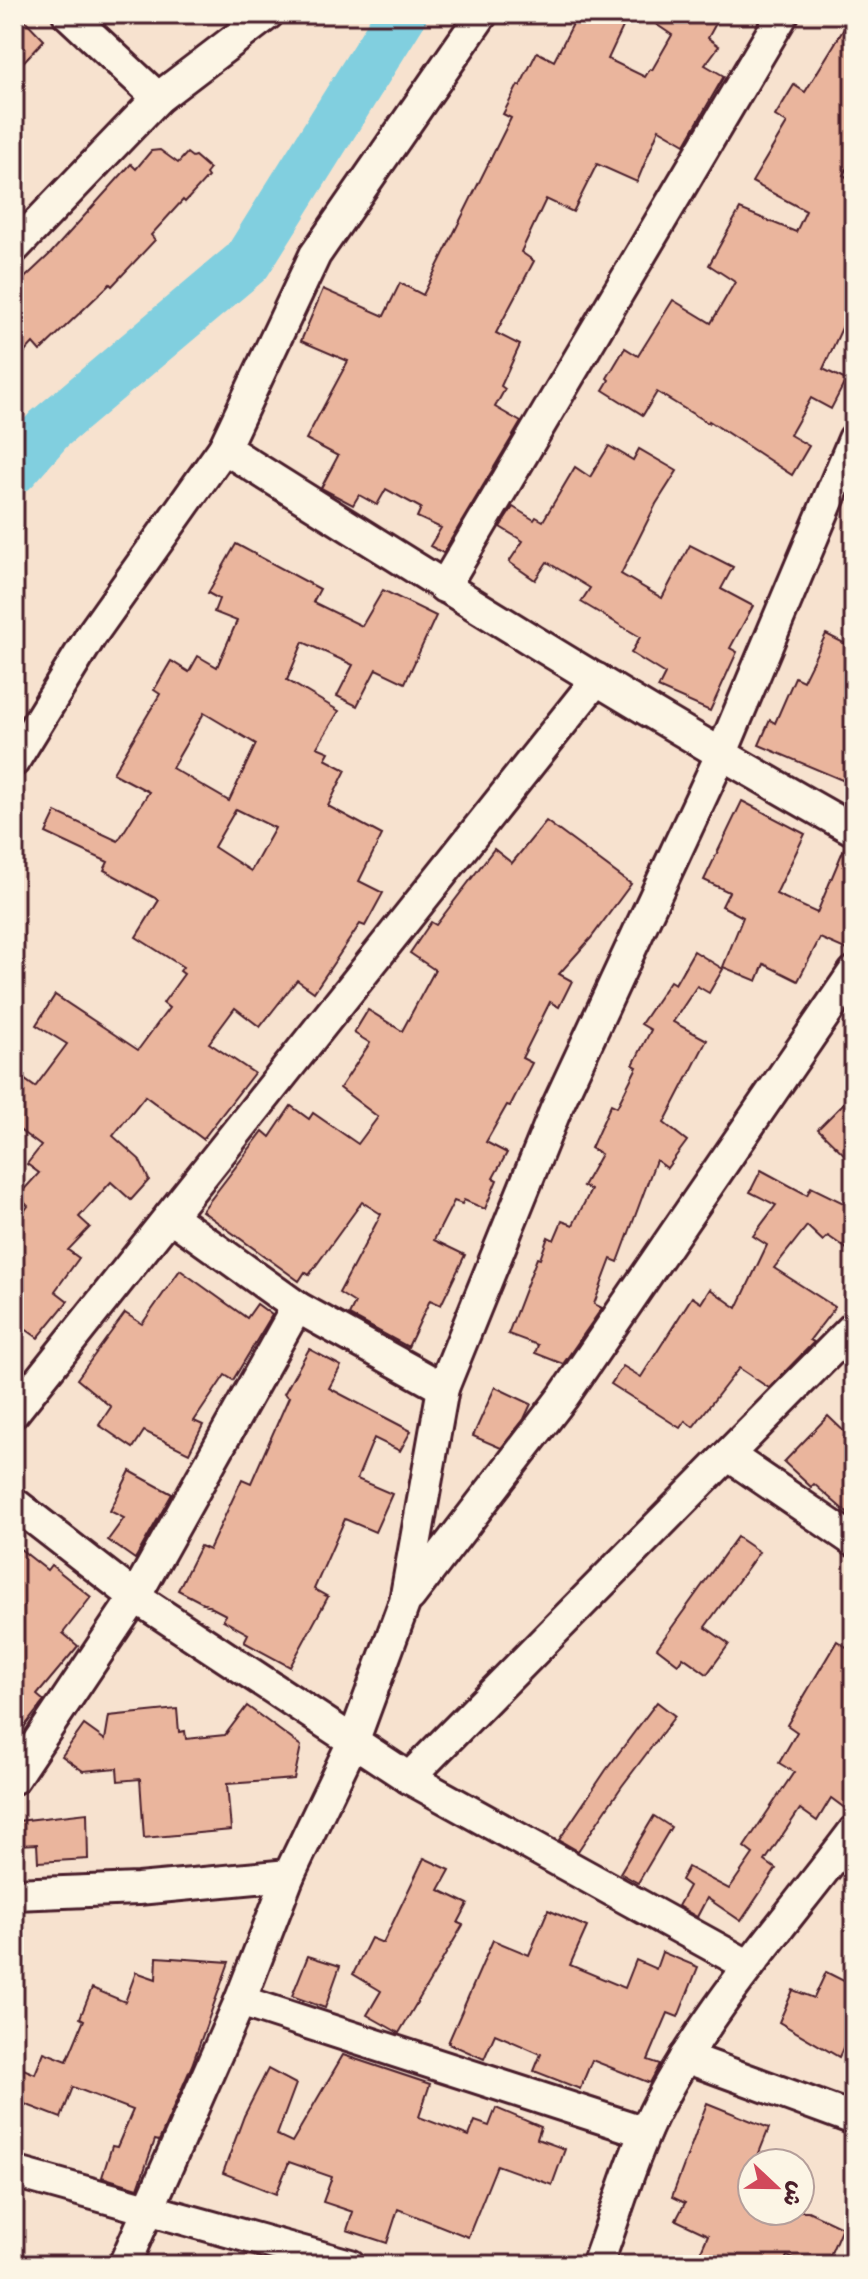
<svg xmlns="http://www.w3.org/2000/svg" width="868" height="2279" font-family="'Playpen Sans','Playpen Sans Arabic',sans-serif">
<rect width="100%" height="100%" fill="#f7e2cf"/>
<filter id="ink" filterUnits="userSpaceOnUse"><feTurbulence type="fractalNoise" baseFrequency=".0125" numOctaves="2"/><feDisplacementMap in="SourceGraphic" scale="16" xChannelSelector="R" yChannelSelector="G"/><feConvolveMatrix kernelMatrix="1 2 1 2 8 2 1 2 1" color-interpolation-filters="sRGB"/></filter>
<g filter="url(#ink)">
<g fill="none" stroke-linecap="round" stroke-linejoin="round">
<polyline stroke="#81cfdf" stroke-width="50" points="14,469 49,429 247,262 402,14"/>
</g>
<g fill="#eab59d" stroke="#4a1f2b" stroke-width="2" fill-rule="evenodd">
<polygon points="14,14 19,14 44,40 14,72"/>
<polygon points="578,14 629,14 608,59 645,77 650,69 652,70 672,35 641,14 721,14 708,38 719,46 705,65 724,76 685,144 659,129 637,182 597,164 573,212 546,199 521,252 534,261 496,333 520,345 501,386 505,389 495,407 521,422 443,553 430,546 441,528 417,517 421,508 386,489 377,505 359,495 353,505 321,488 338,456 306,439 348,361 301,341 323,289 384,316 400,283 423,295 511,118 503,114 518,85 520,86 537,52 554,61"/>
<polygon points="853,14 854,155 843,175 854,181 854,302 823,369 846,380 831,409 811,398 790,435 809,446 792,475 709,421 708,423 657,392 643,415 603,390 609,380 607,378 625,348 638,356 673,300 711,323 735,282 709,265 740,209 796,232 806,211 752,182 787,123 775,116 794,85 805,92"/>
<polygon points="160,150 178,163 187,153 192,157 195,156 210,169 206,174 208,177 185,202 183,200 151,235 155,240 112,286 110,284 40,351 33,343 14,364 14,288 51,253 131,164 136,169 151,151"/>
<polygon points="609,446 633,460 639,449 677,471 656,504 621,574 662,598 690,545 733,567 721,589 753,606 730,648 737,652 710,711 658,688 665,674 631,653 640,637 581,602 590,588 547,562 535,580 509,562 523,541 500,527 513,507 534,520 536,517 543,521 575,467 590,477"/>
<path d="M236 544 320 589 313 602 362 626 383 590 436 616 405 683 376 669 357 706 337 696 353 665 303 642 287 680 339 711 317 747 329 752 325 759 346 770 328 806 382 835 359 881 383 893 365 926 360 924 314 992 297 980 260 1027 235 1008 209 1043 254 1073 203 1139 145 1096 113 1136 139 1159 149 1180 131 1200 111 1182 79 1217 90 1227 68 1250 79 1258 55 1291 68 1301 38 1338 14 1321V1225L28 1206 18 1196 39 1173 27 1164 41 1146 14 1126V1072L35 1087 67 1044 36 1025 55 995 138 1050 169 1008 163 1003 184 974 180 971 183 967 136 937 159 900 104 870 108 862 46 833 56 812 118 841 149 792 113 773 160 694 154 690 171 661 189 672 198 656 217 667 237 621 214 612 219 599 208 593ZM204 713 256 744 229 801 172 768ZM236 809 275 828 251 871 214 847Z"/>
<polygon points="826,634 854,648 854,785 759,745 770,720 775,723 795,677 803,681"/>
<polygon points="742,801 805,834 776,894 817,913 845,846 854,848 854,909 846,927 854,931 854,953 820,938 798,981 764,964 757,981 723,967 743,917 722,906 729,892 704,880"/>
<polygon points="546,821 631,884 591,938 559,974 572,981 559,1007 550,1002 522,1058 532,1063 510,1106 507,1105 486,1142 507,1153 493,1178 497,1180 485,1209 464,1200 462,1204 454,1201 434,1240 465,1255 441,1305 430,1300 408,1347 349,1315 355,1303 339,1293 381,1214 362,1202 309,1275 305,1272 299,1281 202,1211 263,1131 270,1137 291,1106 309,1119 313,1113 358,1144 378,1117 340,1088 370,1043 354,1033 368,1010 402,1031 435,970 410,953 431,922 436,925 494,849 512,863"/>
<polygon points="694,951 723,969 709,993 697,986 673,1022 707,1040 664,1123 687,1141 667,1168 656,1160 618,1262 611,1259 594,1304 602,1308 563,1364 535,1353 538,1345 508,1334 537,1258 540,1259 548,1237 554,1240 562,1221 573,1225 591,1190 583,1186 601,1154 591,1148 611,1104 617,1107 637,1067 633,1065 651,1030 641,1024 670,981 675,984"/>
<polygon points="854,1093 854,1164 818,1129"/>
<polygon points="761,1170 807,1195 811,1187 854,1208 854,1254 828,1236 823,1241 807,1226 774,1268 835,1307 810,1340 814,1342 769,1388 739,1368 693,1427 685,1421 680,1428 611,1384 623,1366 641,1377 692,1297 701,1303 710,1289 737,1308 767,1245 753,1236 776,1205 750,1192"/>
<polygon points="180,1270 247,1318 257,1304 272,1315 233,1380 225,1375 194,1421 203,1425 189,1453 144,1431 133,1448 99,1425 111,1407 77,1379 125,1313 142,1324"/>
<polygon points="309,1349 341,1366 329,1388 411,1431 400,1451 374,1438 357,1479 392,1494 375,1532 345,1519 314,1589 328,1597 290,1667 244,1642 248,1634 223,1620 226,1615 178,1590 200,1546 209,1550 242,1479 251,1483 289,1397 284,1394"/>
<polygon points="495,1387 531,1404 524,1419 501,1448 473,1436"/>
<polygon points="828,1416 854,1441 854,1519 814,1484 811,1487 784,1462"/>
<polygon points="130,1471 172,1494 135,1559 108,1540 124,1518 110,1511"/>
<polygon points="737,1537 759,1552 705,1627 729,1644 707,1674 683,1657 678,1664 657,1648"/>
<polygon points="14,1544 47,1570 51,1565 91,1597 63,1633 78,1646 37,1695 44,1701 14,1740"/>
<polygon points="837,1641 854,1652 854,1797 846,1809 831,1798 817,1821 800,1809 765,1861 776,1869 741,1921 707,1898 697,1917 678,1906 689,1886 681,1880 688,1867 729,1889 753,1854 744,1847 794,1772 779,1763 797,1732 787,1725"/>
<polygon points="657,1702 675,1716 622,1786 578,1851 559,1840 606,1770"/>
<polygon points="247,1706 301,1746 294,1779 227,1784 231,1830 144,1838 140,1779 118,1781 117,1768 83,1771 62,1756 84,1725 105,1740 109,1716 177,1709 179,1732 185,1731 186,1739 225,1735"/>
<polygon points="87,1813 88,1859 38,1862 37,1844 19,1845 18,1821"/>
<polygon points="654,1816 671,1827 638,1883 620,1873"/>
<polygon points="424,1858 450,1870 439,1890 468,1904 458,1923 463,1925 399,2033 367,2015 381,1991 353,1974 371,1938 383,1943"/>
<polygon points="548,1910 587,1927 570,1965 625,1988 636,1960 656,1969 662,1952 698,1967 678,2017 668,2013 648,2060 660,2064 650,2083 592,2060 580,2089 534,2071 541,2054 495,2034 484,2059 448,2043 493,1940 529,1955"/>
<polygon points="308,1956 340,1966 325,2008 292,1996"/>
<polygon points="157,1957 229,1962 192,2065 159,2141 155,2140 138,2188 102,2177 112,2146 117,2147 133,2110 73,2087 61,2118 14,2100 14,2065 35,2074 44,2052 67,2061 84,2020 80,2018 92,1988 125,2002 136,1972 156,1979"/>
<polygon points="826,1972 854,1986 854,2024 839,2057 779,2022 793,1990 814,1998"/>
<polygon points="343,2055 430,2084 419,2117 469,2136 475,2121 489,2126 496,2108 541,2127 537,2139 565,2149 552,2185 497,2165 468,2237 398,2209 387,2243 347,2230 353,2212 323,2202 332,2177 289,2162 276,2194 223,2173 244,2116 268,2069 296,2084 277,2135 292,2142"/>
<polygon points="707,2103 769,2128 755,2163 752,2163 752,2211 808,2211 842,2227 826,2265 808,2265 787,2256 783,2265 695,2265 708,2235 676,2220 685,2203 672,2197"/>
</g>
<g fill="none" stroke-linecap="round" stroke-linejoin="round">
<g stroke="#4a1f2b" stroke-width="36">
<g id="street">
<polyline points="68,14 158,98"/>
<polyline points="14,248 158,98 268,14"/>
<path d="M224 448C432 579 640 710 854 830"/>
<polyline points="444,587 783,14"/>
<polyline points="14,761 92,634 224,448 315,255 482,14"/>
<polyline points="170,1216 297,1307 443,1388"/>
<polyline points="14,1412 597,679"/>
<polyline points="728,1455 854,1541"/>
<polyline points="14,1503 135,1597 409,1778 854,1327"/>
<polyline points="410,1596 563,1397 854,972"/>
<polyline points="14,1778 135,1597 297,1307"/>
<polyline points="409,1778 749,1966"/>
<polyline points="14,1894 138,1889 289,1875"/>
<polyline points="240,2001 645,2132"/>
<polyline points="685,2057 854,2119"/>
<polyline points="14,2172 350,2265"/>
<polyline points="124,2265 240,2001 289,1875 353,1742 405,1601 443,1388 556,1109 721,755 854,439"/>
<path d="M597 2265C617 2212 632 2155 658 2105 710 2005 787 1921 854 1831"/>
</g>
</g>
<use href="#street" stroke="#fcf5e5" stroke-width="30"/>
</g>
</g>
<rect width="868" height="2279" fill="none" stroke="#fcf5e5" stroke-width="48"/>
<rect x="24" y="24" width="820" height="2231" fill="none" stroke="#4a1f2b" stroke-width="3" filter="url(#ink)"/>
<g transform="translate(776 2187) rotate(112)"><circle r="38" fill="#fcf5e5" stroke="#b59f9b" stroke-width="2"/>
<path d="M0-6L14 30L0 20L-14 30Z" fill="#d1495b"/>
<text y="-12" font-size="22" font-weight="bold" text-anchor="middle" fill="#4a1f2b">ش</text>
</g>
</svg>
